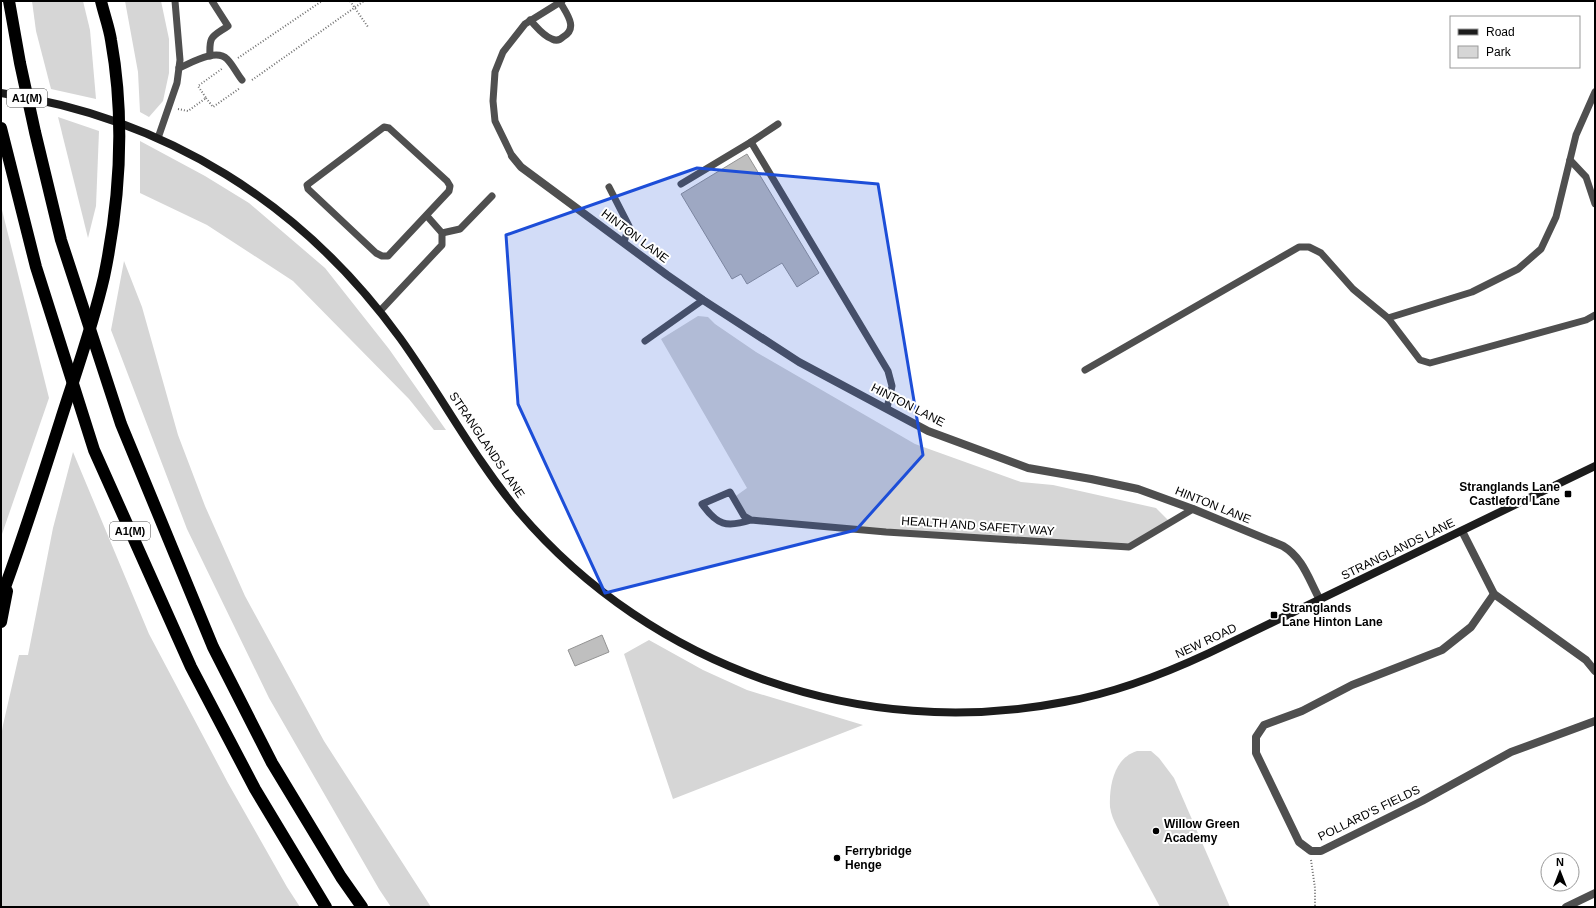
<svg xmlns="http://www.w3.org/2000/svg" width="1596" height="908" font-family="Arial,sans-serif">
<rect width="100%" height="100%" fill="#fff"/>
<g fill="#d6d6d6">
<polygon points="32,1 83,1 90,30 96,99 51,89 36,31"/>
<polygon points="125,1 161,1 169,39 169,73 163,101 149,117 140,112 138,72"/>
<polygon points="58,117 99,131 96,206 88,238"/>
<polygon points="140,141 205,176 249,203 325,268 389,349 446,430 434,430 409,399 293,281 207,225 140,193"/>
<polygon points="1,206 49,398 1,537"/>
<polygon points="124,261 142,307 178,435 205,506 245,596 324,741 431,907 391,907 379,889 269,698 187,529 111,330"/>
<polygon points="698,316 708,317 715,324 756,352 915,444 1021,482 1053,485 1156,508 1170,522 1129,547 751,520 733,498 747,488 661,339"/>
<polygon points="73,452 149,634 228,783 287,887 300,907 2,907 1,898 1,737 3,725 19,655 28,655 53,528"/>
<polygon points="649,640 703,670 747,690 863,725 673,799 624,654"/>
<path d="M1137 751H1151L1159 758 1174 778 1230 907H1160L1117 827C1114 821 1111 814 1110 807 1109 786 1114 758 1137 751Z"/>
</g>
<g fill="#bfbfbf" stroke="#939393">
<polygon points="747,154 819,273 797,287 782,263 747,284 741,274 732,279 681,194"/>
<polygon points="602,635 609,652 575,666 568,650"/>
</g>
<g fill="none" stroke-linecap="round" stroke-linejoin="round">
<g stroke="#717171" stroke-width="2" stroke-dasharray="1 2" stroke-linecap="butt">
<polyline points="350,1 368,27"/>
<polyline points="238,58 322,1"/>
<polyline points="252,80 364,1"/>
<polyline points="206,98 213,107 240,88"/>
<polyline points="178,109 188,111 206,98 198,86 223,68"/>
<polyline points="1311,860 1315,888 1315,907"/>
</g>
<g stroke="#4f4f4f" stroke-width="7">
<path d="M530 20C536 26 543 36 552 39 556 41 560 40 563 37 579 28 566 13 560 2"/>
<path d="M210 56C209 35 212 37 228 26L212 1"/>
<path d="M179 68C191 63 216 48 227 59 233 65 237 74 242 80"/>
<polyline points="1595,92 1576,135 1556,217 1541,249 1518,269 1472,292 1388,318 1420,360 1430,363 1586,320 1595,315"/>
<polygon points="384,127 389,128 447,181 450,186 449,191 388,256 382,256 376,253 308,189 307,185"/>
<polyline points="158,138 177,83 180,60 175,1"/>
<polyline points="751,142 778,124"/>
<polyline points="512,156 495,121 493,101 495,72 503,52 525,24 562,1"/>
<polyline points="1570,160 1586,177 1595,204"/>
<polyline points="681,184 751,142 888,371 892,386 887,408"/>
<polyline points="609,187 629,226 624,242"/>
<polyline points="442,233 460,229 492,196"/>
<polyline points="380,311 442,245 442,233 427,216"/>
<polyline points="645,341 703,300"/>
<polyline points="1085,370 1299,247 1309,247 1321,253 1353,289 1388,318"/>
<path d="M751 520 744 516 730 492 702 504C717 525 726 528 751 520L886 532 1129 547 1193 509"/>
</g>
<g stroke="#4f4f4f" stroke-width="8">
<path d="M512 156 521 167 667 275 703 300 799 362 928 431 1028 468 1091 479 1138 489 1193 509 1283 546C1303 558 1309 580 1320 600"/>
<polyline points="1462,531 1494,594 1586,660 1595,671"/>
<polyline points="1494,594 1471,627 1442,650 1352,685 1302,711 1264,725 1256,737 1256,753 1299,842 1311,851 1321,851 1422,801 1511,752 1595,721"/>
<polyline points="1566,907 1595,893"/>
</g>
<path stroke="#1c1c1c" stroke-width="8" d="M1 93C166 118 302 203 400 338 441 395 474 458 519 512 653 669 863 741 1064 702 1115 693 1162 675 1209 653L1595 466"/>
<g stroke="#000" stroke-width="12">
<polyline points="9,1 20,63 35,132 61,240 121,424 213,647 272,763 341,877 362,907"/>
<polyline points="1,128 36,267 94,450 191,667 255,789 326,907"/>
<path d="M1 598C23 539 42 479 61 419 76 372 93 325 104 277 120 200 125 118 111 40 109 27 104 14 101 1"/>
<polyline points="1,622 7,591"/>
</g>
</g>
<path fill="#1d4ed8" fill-opacity="0.2" stroke="#1d4ed8" stroke-width="3" stroke-linejoin="round" d="M697 168 878 184 923 455 856 530 605 593 518 404 506 235Z"/>
<g fill="#000" stroke="#fff" stroke-width="1.5">
<rect x="1564" y="490" width="8" height="8" rx="2"/>
<rect x="1270" y="611" width="8" height="8" rx="2"/>
<circle cx="1156" cy="831" r="4"/>
<circle cx="837" cy="858" r="4"/>
</g>
<g text-anchor="middle" dominant-baseline="central" stroke-width="4" stroke-linejoin="round" paint-order="stroke">
<g fill="#fff" stroke="#4c4c4c" stroke-width="1">
<rect x="7" y="89" width="40" height="18" rx="3"/>
<rect x="110" y="522" width="40" height="18" rx="3"/>
</g>
<g font-size="11" font-weight="bold" fill="#000">
<text x="27" y="98">A1(M)</text>
<text x="130" y="531">A1(M)</text>
</g>
<g font-size="12" fill="#000" stroke="#fff">
<text transform="translate(635 236) rotate(37)">HINTON LANE</text>
<text transform="translate(908 405) rotate(27)">HINTON LANE</text>
<text transform="translate(487 445) rotate(56)">STRANGLANDS LANE</text>
<text transform="translate(1213 505) rotate(22)">HINTON LANE</text>
<text transform="translate(978 526) rotate(4)">HEALTH AND SAFETY WAY</text>
<text transform="translate(1398 549) rotate(-26)">STRANGLANDS LANE</text>
<text transform="translate(1206 641) rotate(-25)">NEW ROAD</text>
<text transform="translate(1369 813) rotate(-26)">POLLARD'S FIELDS</text>
</g>
<g font-size="12" font-weight="bold" fill="#000" stroke="#fff" text-anchor="start">
<text x="1560" y="487" text-anchor="end">Stranglands Lane<tspan x="1560" dy="14">Castleford Lane</tspan></text>
<text x="1282" y="608">Stranglands<tspan x="1282" dy="14">Lane Hinton Lane</tspan></text>
<text x="1164" y="824">Willow Green<tspan x="1164" dy="14">Academy</tspan></text>
<text x="845" y="851">Ferrybridge<tspan x="845" dy="14">Henge</tspan></text>
</g>
</g>
<rect width="1596" height="908" fill="none" stroke="#000000" stroke-width="4"/>
<rect x="1450" y="16" width="130" height="52" fill="#ffffff" stroke="#999999"/>
<rect x="1458" y="29" width="20" height="6" fill="#1c1c1c" stroke="#999999"/>
<text x="1486" y="36" font-size="12" fill="#000000">Road</text>
<rect x="1458" y="46" width="20" height="12" fill="#d6d6d6" stroke="#999999"/>
<text x="1486" y="56" font-size="12" fill="#000000">Park</text>
<g transform="translate(1560 872)"><circle r="19" fill="#ffffff" stroke="#999999"/>
<path d="M0-3L7 15L0 10L-7 15Z" fill="#000000"/>
<text y="-6" font-size="11" font-weight="bold" text-anchor="middle" fill="#000000">N</text>
</g>
</svg>
